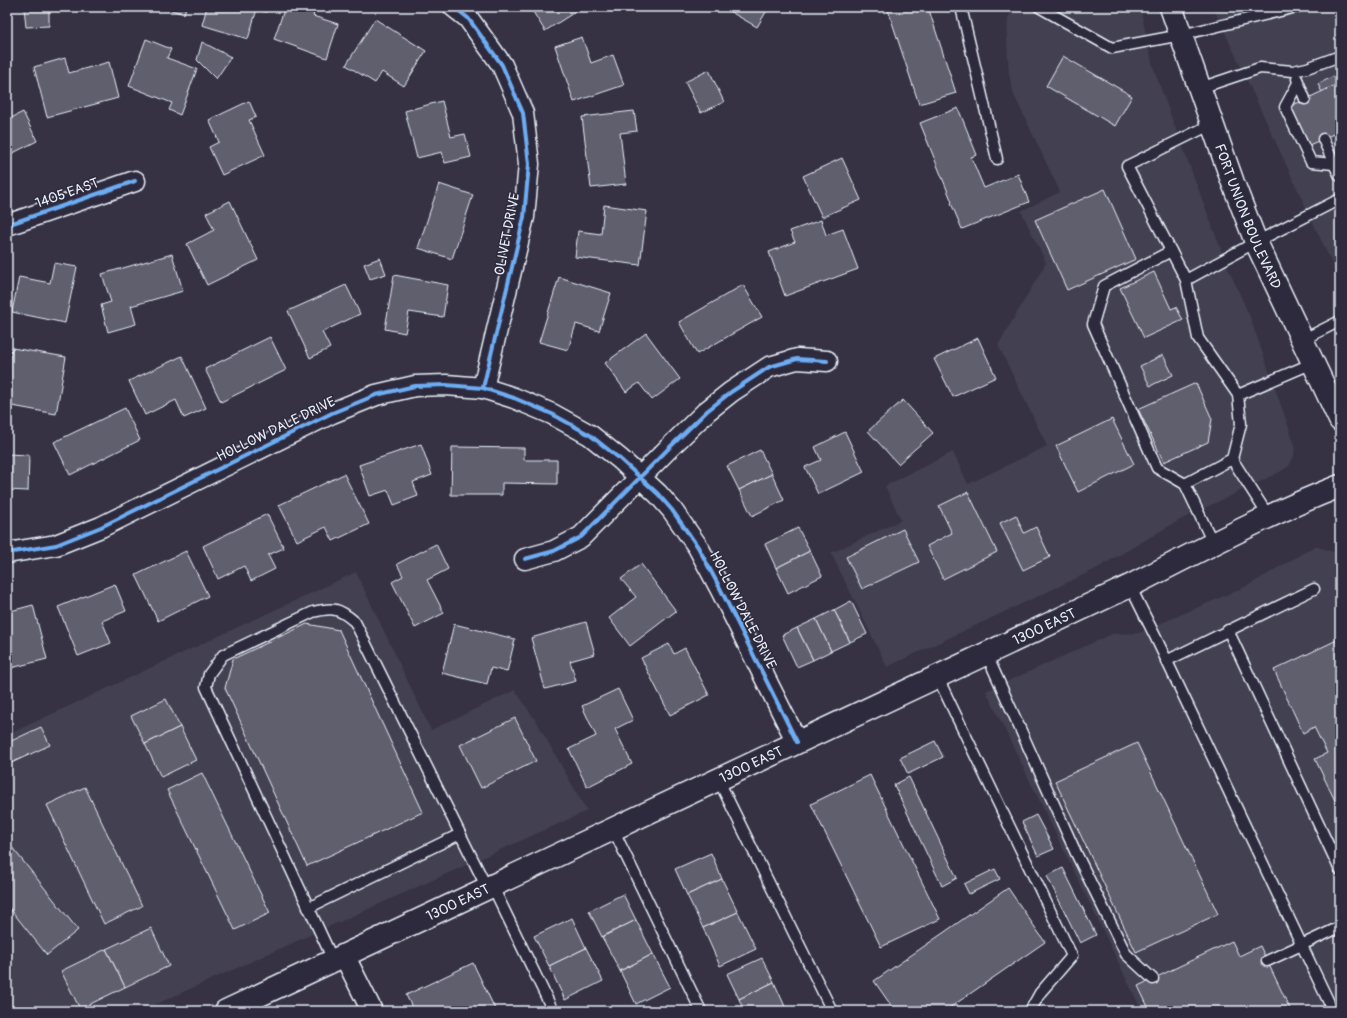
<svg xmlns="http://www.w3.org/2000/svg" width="1347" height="1018" font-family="Pangolin,sans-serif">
<rect width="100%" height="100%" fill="#363244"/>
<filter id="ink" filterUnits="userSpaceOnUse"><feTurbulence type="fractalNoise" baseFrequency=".025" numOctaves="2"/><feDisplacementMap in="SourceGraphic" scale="8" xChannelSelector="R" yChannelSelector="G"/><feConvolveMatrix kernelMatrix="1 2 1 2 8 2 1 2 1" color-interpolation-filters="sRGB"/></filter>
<g filter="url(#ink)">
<g fill="#433f51">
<polygon points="1014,7 1140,7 1153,66 1165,100 1228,268 1250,317 1295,445 1294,456 1289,466 1280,472 1178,521 1094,570 887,667 831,553 901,520 885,486 953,452 968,484 1047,446 998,345 1046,263 1021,211 1060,192 1014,95 1009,75 1007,44 1008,18"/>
<polygon points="1213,7 1340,7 1340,281"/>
<polygon points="1315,546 1340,554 1340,1011 1142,1011 986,691 1112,634 1139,633 1249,585"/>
<polygon points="356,572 431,730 515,690 538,724 587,811 141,1011 7,1011 7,735"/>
</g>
<g fill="#605e6e" stroke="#e8f1f8">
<polygon points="24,7 49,7 49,26 26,27"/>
<polygon points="162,7 186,7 184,14"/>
<polygon points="207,7 268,7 266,12 257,9 248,39 202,25"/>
<polygon points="285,7 316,7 313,16 338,24 327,58 274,39"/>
<polygon points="530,7 572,7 575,12 545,31"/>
<polygon points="722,7 769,7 757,27"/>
<polygon points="887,7 928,7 956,93 919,104"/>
<polygon points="375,19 426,51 404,86 382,72 375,83 346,65"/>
<polygon points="582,37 591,63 613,55 624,85 574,102 555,46"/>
<polygon points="146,39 171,49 167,58 197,69 180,115 169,110 172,103 129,86"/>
<polygon points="202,42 231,57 216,79 197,60"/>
<polygon points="1063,56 1132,96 1115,126 1046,86"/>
<polygon points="65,58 69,73 109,62 118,98 47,117 34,67"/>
<polygon points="709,70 724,102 701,113 685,82"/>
<polygon points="1340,73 1340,128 1339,128 1318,84"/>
<polygon points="1340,83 1340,131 1307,146 1289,107"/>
<polygon points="249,101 256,117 249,120 265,155 222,175 209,147 219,142 209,120"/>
<polygon points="442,101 451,137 465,134 471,157 445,163 442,152 417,158 405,111"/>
<polygon points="958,108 977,155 971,157 984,188 1018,174 1029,202 962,229 951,203 952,202 920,123"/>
<polygon points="634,111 637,131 620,133 626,184 591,188 582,117"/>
<polygon points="23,112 37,141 7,156 7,120"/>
<polygon points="842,158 861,200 822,217 803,176"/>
<polygon points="439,184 473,195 452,259 418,248"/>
<polygon points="1105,189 1136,259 1067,290 1035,220"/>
<polygon points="230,201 258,260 207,285 187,244 214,230 206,213"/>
<polygon points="604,205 647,211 640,265 575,257 578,231 601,234"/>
<polygon points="821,220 826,235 843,229 858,269 785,296 769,252 795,242 790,231"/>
<polygon points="172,254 183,291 131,306 136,324 108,332 101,305 111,302 102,274"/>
<polygon points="380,258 386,274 370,279 364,264"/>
<polygon points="54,263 77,267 65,323 12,312 19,277 50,283"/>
<polygon points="1154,272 1171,309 1176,307 1183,320 1144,338 1120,288"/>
<polygon points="394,275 448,285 443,317 409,312 405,333 385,329"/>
<polygon points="559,277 611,293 599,331 576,324 568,350 539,342"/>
<polygon points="346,285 360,314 322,332 330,348 310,358 288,311"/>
<polygon points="743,285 762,317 697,354 679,322"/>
<polygon points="646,333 680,379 652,400 639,383 626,392 605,363"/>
<polygon points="270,337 286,370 221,402 205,369"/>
<polygon points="978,338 996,377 953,397 934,359"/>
<polygon points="12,348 66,357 56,414 7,405 7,378"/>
<polygon points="1163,355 1173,375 1150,386 1140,366"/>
<polygon points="182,356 206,408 184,418 176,400 145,415 129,381"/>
<polygon points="1196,383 1212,419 1208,442 1164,462 1138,409"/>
<polygon points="903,400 933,433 898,464 868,431"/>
<polygon points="125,408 140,440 70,475 54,442"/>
<polygon points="1112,419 1134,464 1078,492 1056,446"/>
<polygon points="845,432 864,472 818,494 805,467 821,460 815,447"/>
<polygon points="421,444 432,475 413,482 418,496 394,505 388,490 370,496 359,465"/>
<polygon points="452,447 524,448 524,460 557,460 557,484 502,483 502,495 451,495"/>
<polygon points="760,450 772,474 739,490 727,466"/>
<polygon points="7,454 29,455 28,491 7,490"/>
<polygon points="344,474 369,524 333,541 326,527 297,541 279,505"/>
<polygon points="772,474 784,500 752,516 739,490"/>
<polygon points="968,492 997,552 943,579 927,546 952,533 939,506"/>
<polygon points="267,514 284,548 268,555 275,569 251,581 244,566 218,579 203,546"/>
<polygon points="1016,515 1024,533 1036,527 1050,557 1023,570 1000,523"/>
<polygon points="798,528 810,551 776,568 765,544"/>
<polygon points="903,529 919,562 862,589 846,557"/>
<polygon points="436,544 448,569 427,580 444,613 415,628 392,582 403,576 397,564"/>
<polygon points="186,551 208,596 158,621 136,575"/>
<polygon points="810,551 822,576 788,593 776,568"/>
<polygon points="641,564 676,611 630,646 609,618 636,597 621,579"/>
<polygon points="115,584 126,611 102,621 111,643 78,656 58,607"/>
<polygon points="851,601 867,634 850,642 834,610"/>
<polygon points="33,605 47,659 7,669 7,612"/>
<polygon points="834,610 850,642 831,651 816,619"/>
<polygon points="816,619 831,651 813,660 797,628"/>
<polygon points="586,622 595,654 570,661 576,681 545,689 531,638"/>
<polygon points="307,624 339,630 423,812 307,866 225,688 233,659"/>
<polygon points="454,624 515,639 507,672 491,668 487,684 442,673"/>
<polygon points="797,628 813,660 797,667 782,635"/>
<polygon points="1339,639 1340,641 1340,811 1315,759 1327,753 1314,727 1303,733 1274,670"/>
<polygon points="669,644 674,654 685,648 709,695 670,715 641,658"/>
<polygon points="618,689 633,720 615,729 632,764 587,787 569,749 596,736 582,706"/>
<polygon points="166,699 180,727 145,744 131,716"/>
<polygon points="515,718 536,761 481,788 460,745"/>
<polygon points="41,727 50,745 7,765 7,743"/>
<polygon points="180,727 196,760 161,777 145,744"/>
<polygon points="935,741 943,757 908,774 900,758"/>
<polygon points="1137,743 1218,914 1136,952 1055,781"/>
<polygon points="202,773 270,913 235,930 167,790"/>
<polygon points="870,775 940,919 881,947 811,804"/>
<polygon points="909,777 957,878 942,886 894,785"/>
<polygon points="85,787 142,906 104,924 47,805"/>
<polygon points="1036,815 1054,849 1038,856 1022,822"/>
<polygon points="7,841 78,930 47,955 7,905"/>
<polygon points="711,853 722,879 687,895 675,869"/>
<polygon points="1063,868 1096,935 1080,943 1047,876"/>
<polygon points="995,869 1000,879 969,894 964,884"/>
<polygon points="722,879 738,912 703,928 687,895"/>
<polygon points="1008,888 1045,942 945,1011 895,1011 874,981"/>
<polygon points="623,894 636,920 602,937 589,911"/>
<polygon points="738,912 756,949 720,966 703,928"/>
<polygon points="572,918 586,948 549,966 534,936"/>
<polygon points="636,920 653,954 620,971 602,937"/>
<polygon points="151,928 169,966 125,987 106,949"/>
<polygon points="1232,941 1239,956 1260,946 1291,1011 1150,1011 1138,986"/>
<polygon points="586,948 603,981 565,1000 549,966"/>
<polygon points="106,949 125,987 80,1009 61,971"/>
<polygon points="653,954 670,987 636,1004 620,971"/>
<polygon points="762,958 774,982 739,999 727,974"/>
<polygon points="473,963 496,1011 414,1011 406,995"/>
<polygon points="774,982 787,1011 744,1011 739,999"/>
</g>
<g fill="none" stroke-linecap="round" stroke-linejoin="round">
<g stroke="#e8f1f8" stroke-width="13">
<g id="service">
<polyline points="961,7 997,159"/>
<polyline points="1039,7 1112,48 1181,35 1297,7"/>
<polyline points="1297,79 1305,99"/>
<polyline points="1298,83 1285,107 1311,162 1334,164 1323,139"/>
<polyline points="1200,88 1260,68 1293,71 1307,68 1340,56"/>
<polyline points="1212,124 1127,166 1186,280 1256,242 1340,199"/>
<polyline points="1340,161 1334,164 1340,176"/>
<polyline points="1171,251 1104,286 1093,324 1157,468 1185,484"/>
<polyline points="1186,280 1198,338 1238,395 1241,424 1232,459 1185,484 1213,543"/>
<polyline points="1302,340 1340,321"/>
<polyline points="1238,395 1313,363"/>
<polyline points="1232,459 1269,517"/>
<polyline points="1130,586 1155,636 1333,1011"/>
<polyline points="1228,630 1340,870"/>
<polyline points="986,653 1076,853 1126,954 1153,979"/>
<polyline points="1166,661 1314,589"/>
<polyline points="937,676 1072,956 1040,993 1030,1011"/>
<polyline points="718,779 832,1011"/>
<polyline points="613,829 701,1011"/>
<polyline points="492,885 553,1011"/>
<polyline points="308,908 460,834"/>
<path d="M333 960 206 687 209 674 223 655 313 612C333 607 339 608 355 622L487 888"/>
<polyline points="1267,961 1340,927"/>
</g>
</g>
<g stroke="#e8f1f8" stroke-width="23">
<g id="minor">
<polyline points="454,7 468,18 502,65 523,113 529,164 524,217 483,388"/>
<polyline points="7,225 135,181"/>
<polyline points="7,553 56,545 101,527 332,413 376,395 415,386 446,385 483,388 514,398 552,414 590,435 620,459 658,494 672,510 698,547 721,590 797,742"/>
<polyline points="525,559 554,551 581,537 669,448 707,411 731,392 769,367 797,359 827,361"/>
<polyline points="344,955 372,1011"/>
</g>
</g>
<g stroke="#e8f1f8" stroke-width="25">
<g id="secondary">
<path id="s1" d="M226 1011 1130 586C1199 551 1268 514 1340 486"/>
</g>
</g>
<g stroke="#e8f1f8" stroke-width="25">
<g id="primary">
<path id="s2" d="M1171 7 1233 183 1256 242 1340 420"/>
</g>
</g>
<use href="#service" stroke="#2f2a3d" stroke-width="10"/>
<use href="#minor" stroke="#2f2a3d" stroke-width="20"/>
<use href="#secondary" stroke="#2f2a3d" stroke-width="22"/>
<use href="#primary" stroke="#2f2a3d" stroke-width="22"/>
<g stroke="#2f2a3d" stroke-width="6">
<g id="cycleway">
<polyline points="454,7 468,18 502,65 523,113 529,164 524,217 483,388"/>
<polyline points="7,225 135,181"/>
<polyline points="7,553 56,545 101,527 332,413 376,395 415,386 446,385 483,388 514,398 552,414 590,435 620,459 658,494 672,510 698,547 721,590 797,742"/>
<polyline points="525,559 554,551 581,537 669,448 707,411 731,392 769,367 797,359 827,361"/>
</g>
</g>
<use href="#cycleway" stroke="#6dadf4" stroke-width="4"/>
</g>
</g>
<g text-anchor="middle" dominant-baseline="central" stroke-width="3" stroke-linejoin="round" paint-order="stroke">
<g font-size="14" fill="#e8f1f8" stroke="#2f2a3d">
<text transform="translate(67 193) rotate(-19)">1405 EAST</text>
<text stroke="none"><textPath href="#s2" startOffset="223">FORT UNION BOULEVARD</textPath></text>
<text transform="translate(507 234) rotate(-79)">OLIVET DRIVE</text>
<text transform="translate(276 429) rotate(-26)">HOLLOW DALE DRIVE</text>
<text transform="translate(743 610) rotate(63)">HOLLOW DALE DRIVE</text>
<text stroke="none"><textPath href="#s1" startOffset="904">1300 EAST</textPath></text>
<text stroke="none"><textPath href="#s1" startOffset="580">1300 EAST</textPath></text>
<text stroke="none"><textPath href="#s1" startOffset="256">1300 EAST</textPath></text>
</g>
</g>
<rect width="1347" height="1018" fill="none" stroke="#2f2a3d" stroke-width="24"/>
<rect x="12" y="12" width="1323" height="994" fill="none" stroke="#e8f1f8" stroke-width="1.5" filter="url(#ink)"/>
</svg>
